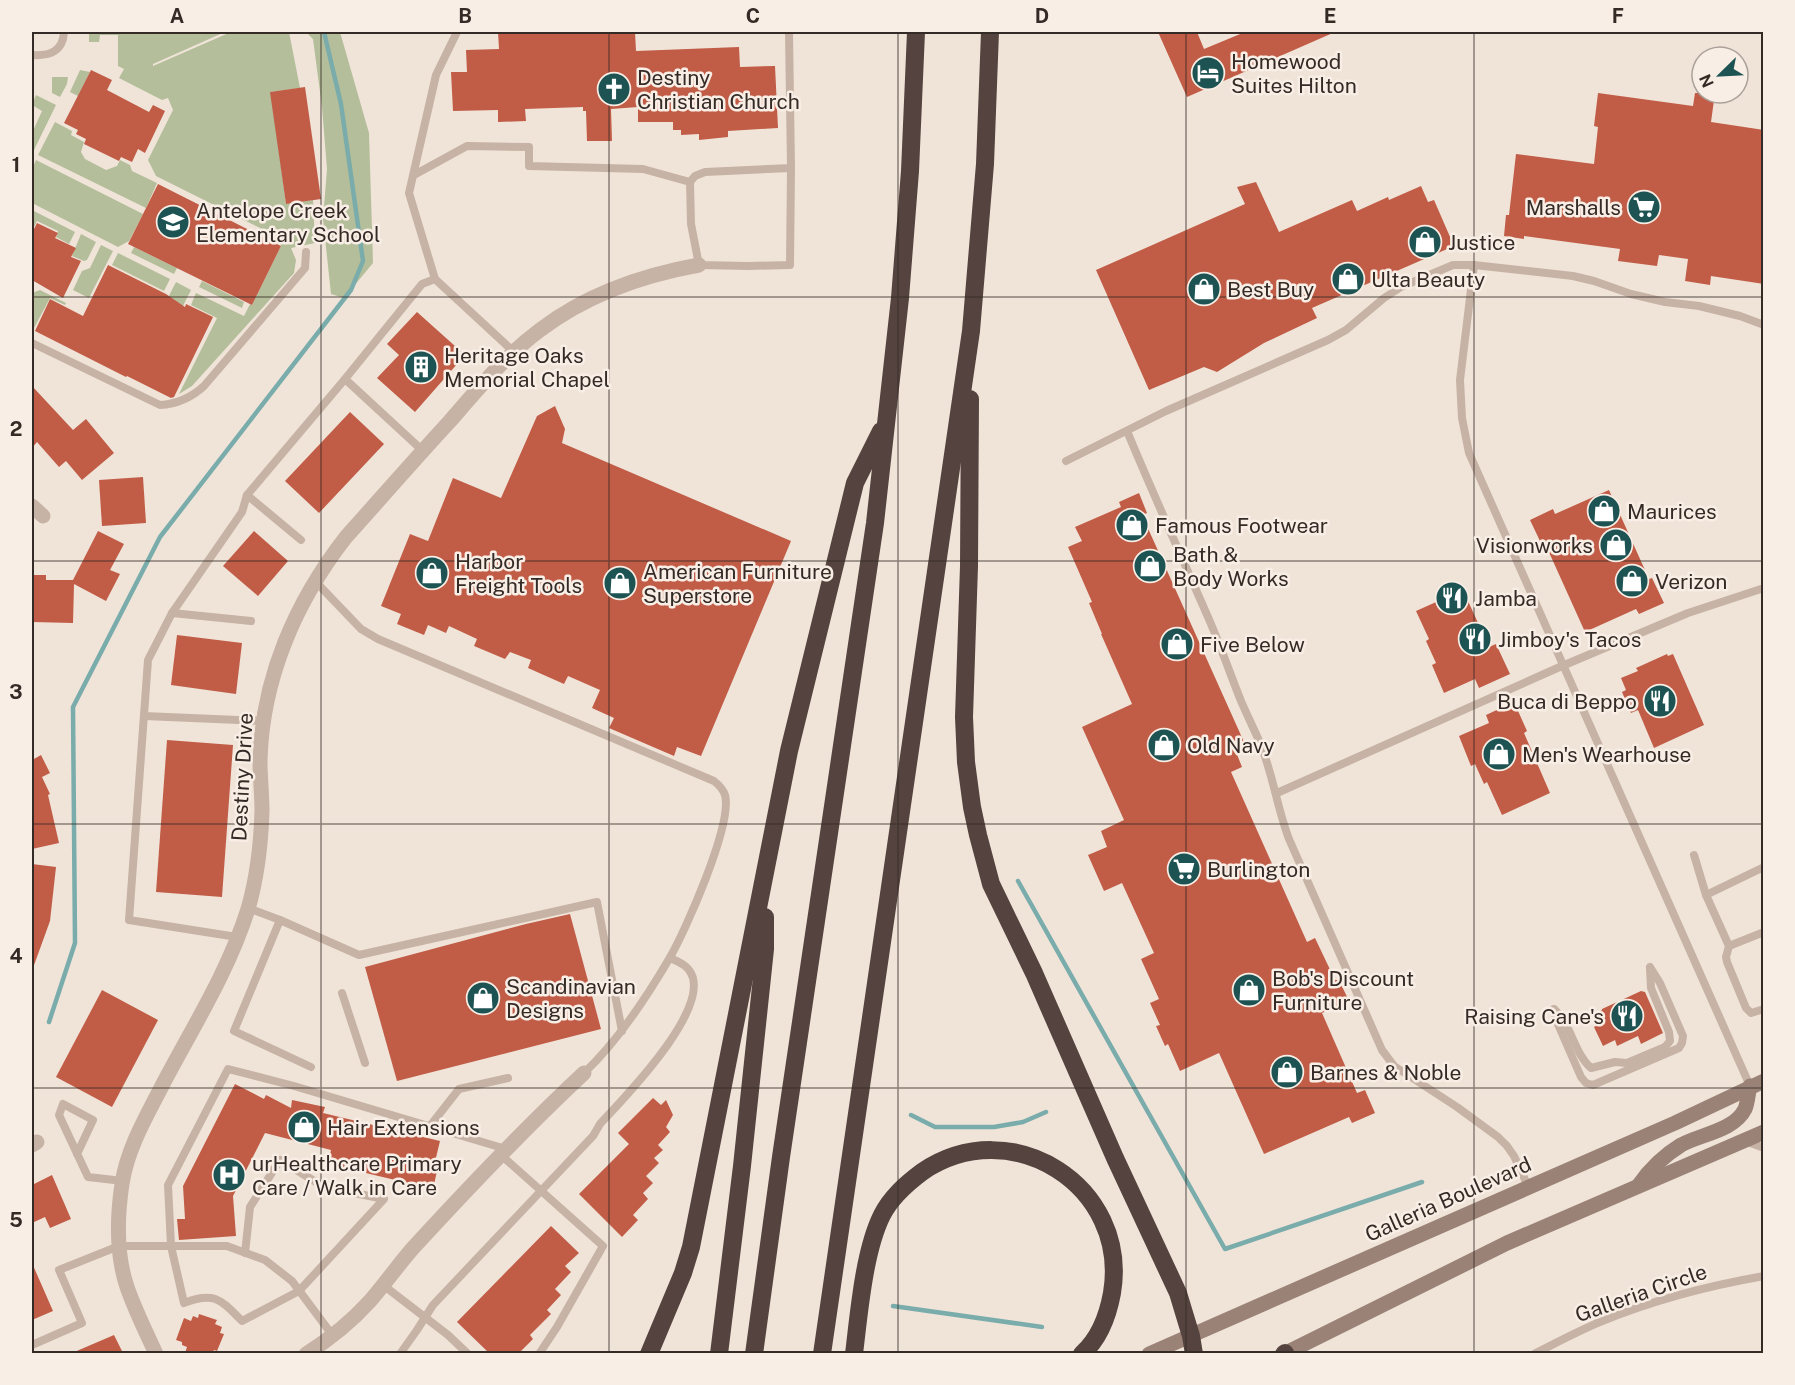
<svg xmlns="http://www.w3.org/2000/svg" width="1795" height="1385" font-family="'Public Sans',sans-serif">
<rect width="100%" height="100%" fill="#f0e4d9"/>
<g fill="#b4be9a">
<polygon points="89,32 225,32 153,64 153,66 231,32 289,32 300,88 271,92 286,204 313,200 315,243 291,248 296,260 294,273 192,386 179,394 217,318 191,305 196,293 244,316 250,304 252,305 281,246 280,243 282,239 156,176 148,160 173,110 168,98 162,100 119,78 124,69 118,66 118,35 100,35 99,42 89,42"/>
<polygon points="306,32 340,32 369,133 373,263 344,298 331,294 323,219 327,169 322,107 313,39"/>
<polygon points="80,70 90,72 78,96 70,92"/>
<polygon points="52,77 68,77 67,84 60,97 52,93"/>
<polygon points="36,95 56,105 33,152 32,151 32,133 42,111 32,105"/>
<polygon points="55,122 72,131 71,135 84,142 81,152 85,159 106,170 117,166 120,160 130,165 132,171 157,183 146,208 38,155"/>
<polygon points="36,160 143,214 129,241 118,247 32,203 32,169"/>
<polygon points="32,210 75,232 69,244 56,237 58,231 37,221 32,231"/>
<polygon points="81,234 96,242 87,260 84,261 72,256"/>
<polygon points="101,245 113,251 89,298 73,290 82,271 90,268"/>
<polygon points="134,247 177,268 174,274 131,253"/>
<polygon points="118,253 170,279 164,291 112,265"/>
<polygon points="202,281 244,302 242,308 199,287"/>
<polygon points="176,282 191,290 168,336 152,329"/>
<polygon points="40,290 66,303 65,305 50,298 33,330 32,293"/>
</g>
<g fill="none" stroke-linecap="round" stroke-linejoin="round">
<g stroke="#79acab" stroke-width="4.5">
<polyline points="1018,881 1225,1249 1422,1182"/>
<polyline points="49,1022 75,943 73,707 160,537 351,290 363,261 341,104 324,32"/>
<polyline points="911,1115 935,1127 994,1127 1023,1122 1046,1112"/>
<polyline points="893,1306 1042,1327"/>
</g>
</g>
<g fill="#c15c46">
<polygon points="498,32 635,32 636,51 739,47 740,67 775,66 778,128 728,131 728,137 699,140 699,134 681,135 681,130 673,130 673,122 638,122 638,107 611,109 612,141 587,141 586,111 583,111 583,107 525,109 526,121 498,122 498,110 453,111 451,72 467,72 466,50 499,49"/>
<polygon points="1158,32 1197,32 1204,49 1245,32 1335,32 1187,97"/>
<polygon points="91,70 112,80 107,90 149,112 153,105 165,111 145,153 138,149 132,162 121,157 119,161 84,144 86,139 76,134 78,130 64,123"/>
<polygon points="305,87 321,199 286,204 270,92"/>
<polygon points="1598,93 1693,106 1695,93 1715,93 1711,122 1764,130 1764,284 1711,276 1710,285 1685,281 1688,259 1659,255 1657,266 1618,261 1620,249 1524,236 1524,239 1504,236 1506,215 1509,215 1516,154 1594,164 1598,127 1594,126"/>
<polygon points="1256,182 1279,232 1352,200 1357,211 1388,197 1389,200 1421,186 1428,202 1434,200 1454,246 1312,308 1317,318 1264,343 1217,372 1204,367 1149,390 1096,270 1245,204 1237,187"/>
<polygon points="158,184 281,246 252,305 128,244"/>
<polygon points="37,223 58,233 55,238 76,248 71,257 81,261 63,298 32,280 32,233"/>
<polygon points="108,265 166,294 185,307 186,304 213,317 174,397 171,398 127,376 126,377 35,331 50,299 83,316"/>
<polygon points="417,312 465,355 415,412 377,378 399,355 387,344"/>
<polygon points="32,386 73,430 86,419 114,453 82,480 66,461 59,467 37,442 32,448"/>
<polygon points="555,406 565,429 562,443 791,541 701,756 677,747 674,756 609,728 614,718 592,708 600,690 568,676 564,684 528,668 531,660 510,652 505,659 474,646 477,639 449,626 446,633 428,625 424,635 397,624 401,614 381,606 410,534 428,541 453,478 501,498 537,416"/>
<polygon points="350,412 384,444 319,513 285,481"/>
<polygon points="143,477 146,523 102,526 99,480"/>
<polygon points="1609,490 1649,579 1652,578 1664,603 1639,614 1636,609 1585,632 1543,539 1540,541 1530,520 1553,509 1555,514"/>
<polygon points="1139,493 1147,513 1142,515 1244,742 1234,747 1242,767 1231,772 1307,942 1315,938 1335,980 1339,980 1349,1001 1322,1013 1357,1093 1365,1090 1375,1113 1352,1123 1349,1117 1264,1154 1219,1053 1180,1071 1168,1044 1165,1046 1156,1026 1160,1025 1150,1003 1159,999 1141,959 1154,953 1122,883 1104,891 1088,855 1107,847 1101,831 1124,820 1082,727 1132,704 1101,634 1102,634 1089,603 1092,602 1068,547 1082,541 1075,527 1121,507 1119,502"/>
<polygon points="98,531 124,544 110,570 120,574 106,601 74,584 73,623 32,622 32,575 46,575 46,580 73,580"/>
<polygon points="254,531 288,561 258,596 223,566"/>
<polygon points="1463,590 1489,647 1496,644 1510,674 1479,688 1475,679 1444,693 1432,665 1436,663 1426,641 1429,639 1416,611"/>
<polygon points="177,635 242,643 236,694 171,685"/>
<polygon points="1667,654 1668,656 1673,654 1704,725 1654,748 1638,710 1631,713 1622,692 1626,690 1621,678 1638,671 1636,668"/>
<polygon points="1514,702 1527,731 1524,733 1550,793 1502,815 1487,782 1484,784 1475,764 1471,766 1459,736 1489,723 1486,715"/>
<polygon points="167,740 233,745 222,897 156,892"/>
<polygon points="32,753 34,759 41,755 50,773 42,777 50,794 48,795 59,843 32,849"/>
<polygon points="32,864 56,867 50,921 33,968 32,967"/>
<polygon points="570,914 601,1029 397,1081 365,967 526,924"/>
<polygon points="102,990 158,1020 112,1107 56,1077"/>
<polygon points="1641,991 1645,992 1663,1033 1641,1044 1638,1036 1617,1046 1615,1040 1603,1046 1594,1027 1601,1023 1597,1013 1602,1010 1602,1009"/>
<polygon points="235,1084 264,1099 266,1095 291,1108 292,1100 325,1107 323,1113 440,1141 433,1170 437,1171 433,1189 328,1164 331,1150 265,1133 233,1196 236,1236 179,1240 177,1219 185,1219 183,1186"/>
<polygon points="653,1098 661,1105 666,1100 673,1115 666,1127 670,1132 658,1145 663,1150 654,1158 659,1163 646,1176 653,1183 643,1193 648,1199 633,1215 638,1220 622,1237 579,1194 629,1144 618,1133"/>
<polygon points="52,1175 71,1219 50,1228 45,1217 32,1223 32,1185"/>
<polygon points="551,1226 579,1253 565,1266 571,1272 555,1289 561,1295 547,1310 551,1314 530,1335 533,1339 519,1353 489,1353 457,1322"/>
<polygon points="32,1263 53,1311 32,1320"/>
<polygon points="199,1314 217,1320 215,1324 222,1327 220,1333 224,1334 217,1351 214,1350 212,1353 185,1353 187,1347 182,1345 182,1342 176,1340 184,1318 191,1321 193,1316 198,1318"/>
<polygon points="114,1335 123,1353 72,1353"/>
</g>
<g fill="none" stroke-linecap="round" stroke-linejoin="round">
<g stroke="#c7b3a5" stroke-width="8">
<polyline points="789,32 791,168 790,265 748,266 699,265 691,224 690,182 695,176 705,172 791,168"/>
<path d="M32 55C49 56 63 52 64 32"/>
<polyline points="414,175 467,146 529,147 529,166 643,169 690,182"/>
<polyline points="1474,265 1460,380 1462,418 1469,453 1750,1086"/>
<polyline points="435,279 514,352"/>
<path d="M32 343 160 405C178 404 191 398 204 386L305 268 306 252"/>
<path d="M1127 431C1154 496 1183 560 1211 624 1222 650 1231 676 1241 701 1247 715 1254 729 1260 743 1273 774 1277 808 1289 839L1382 1050 1394 1066 1457 1107 1498 1137 1507 1146 1514 1156 1528 1186"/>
<polyline points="423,451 345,379 422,284 435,279 409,193 436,75 457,32"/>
<polyline points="1066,461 1166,411 1328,340 1346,330 1384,298 1401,287 1453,265 1474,265 1573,276 1594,281 1631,294 1665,302 1699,306 1740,316 1764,325"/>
<polyline points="247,495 242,512 172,613 251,621"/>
<polyline points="301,540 247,495 345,379"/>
<path d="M315 581 361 629 378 639 714 781C719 785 723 789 725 795 733 824 685 932 669 959 645 1000 618 1041 584 1073"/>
<polyline points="172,613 148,660 129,920 237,937"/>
<polyline points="144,716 264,721"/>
<polyline points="1277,793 1562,666 1688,613 1764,588"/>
<polyline points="1694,855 1706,895 1729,946 1764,932"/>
<polyline points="1706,895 1764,867"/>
<polyline points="248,908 280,920 359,955 597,902 622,1031"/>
<polyline points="280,920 234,1031 311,1067"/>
<polyline points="1729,946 1726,957 1727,962 1746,1008 1751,1013 1764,1009"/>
<polyline points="342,993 365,1063"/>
<polyline points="1554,1009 1557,1022 1581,1077 1586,1083 1593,1085 1679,1048 1682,1043 1683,1036 1660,983 1650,967"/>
<path d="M1555 1010C1572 1026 1574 1053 1591 1068L1615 1062 1627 1063 1665 1047 1670 1041 1669 1032 1651 988 1650 969"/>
<polyline points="430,1126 459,1089 508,1078"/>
<polyline points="1745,1141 1764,1148"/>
<polyline points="77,1154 93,1120 63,1104 59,1115 88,1177 123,1181"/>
<polyline points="501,1155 603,1246 557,1327 539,1354"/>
<path d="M245 1253 250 1207 280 1160 324 1187 384 1199 299 1291 242 1321C221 1300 215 1291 184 1303L171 1246 168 1185 228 1069 294 1086 506 1149"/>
<polyline points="383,1285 448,1335 468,1354"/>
<polyline points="32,1345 82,1323 59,1270 119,1246 227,1246 265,1260 292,1281 333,1336"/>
<path d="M400 1354 417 1330 433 1305 593 1136 600 1124C623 1099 716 1005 689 970 685 964 677 961 670 958"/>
<path d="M1534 1354C1556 1343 1578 1331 1600 1322 1653 1300 1707 1286 1764 1276"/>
</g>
<polyline stroke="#c7b3a5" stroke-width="15" points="32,506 43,516"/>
<g stroke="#c7b3a5" stroke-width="15">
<polyline points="32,1145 37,1142"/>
<path d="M156 1354C146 1332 135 1310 127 1287 116 1254 117 1217 122 1184 127 1149 147 1115 163 1084 193 1027 229 970 248 909 257 878 261 843 262 811 262 794 260 777 260 761 262 678 296 601 346 537 381 498 415 459 450 421 478 389 505 356 540 330 586 295 643 275 699 265"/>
<path d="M306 1354C330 1339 351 1322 370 1301 385 1284 398 1265 413 1248 468 1188 524 1129 584 1073"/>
</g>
<g stroke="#9b8277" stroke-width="15">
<path d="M1638 1186C1650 1169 1663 1156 1681 1145 1701 1134 1734 1131 1745 1109 1748 1102 1748 1093 1750 1086"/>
<polyline points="1149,1354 1675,1123 1764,1081"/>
<polyline points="1284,1354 1507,1243 1764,1132"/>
</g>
<g stroke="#54433e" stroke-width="18">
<polyline points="970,399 969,566 964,717 966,762 972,807 978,835 991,884 1034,973 1115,1158 1178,1293 1191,1336 1194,1354"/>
<polyline points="649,1354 683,1273 691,1247 789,751 855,483 881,431"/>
<polyline points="719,1354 742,1166 765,949 765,917"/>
<polyline points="754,1354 781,1157 875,523 900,298 910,171 916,32"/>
<polyline points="822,1354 971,331 985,164 990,32"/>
<path d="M854 1354C859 1313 864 1251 882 1215 891 1197 906 1184 922 1172 1011 1111 1130 1186 1112 1293 1108 1315 1100 1338 1082 1354"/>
<polyline points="1284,1354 1285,1353"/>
</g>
</g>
<path fill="none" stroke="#342a26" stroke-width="1.5" stroke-opacity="0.55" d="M321 32V1354M609 32V1354M898 32V1354M1186 32V1354M1474 32V1354M32 297H1764M32 561H1764M32 824H1764M32 1088H1764"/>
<defs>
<g id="hotel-disc" transform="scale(1.725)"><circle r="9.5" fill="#1e5353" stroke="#f8eee5"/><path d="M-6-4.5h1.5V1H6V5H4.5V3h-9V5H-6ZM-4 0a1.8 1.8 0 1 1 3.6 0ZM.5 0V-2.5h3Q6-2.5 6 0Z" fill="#fff"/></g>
<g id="church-disc" transform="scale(1.725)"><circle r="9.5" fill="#1e5353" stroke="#f8eee5"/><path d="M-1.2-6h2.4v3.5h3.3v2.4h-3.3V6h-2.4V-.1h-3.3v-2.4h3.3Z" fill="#fff"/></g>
<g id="supermarket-disc" transform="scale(1.725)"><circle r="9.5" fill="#1e5353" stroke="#f8eee5"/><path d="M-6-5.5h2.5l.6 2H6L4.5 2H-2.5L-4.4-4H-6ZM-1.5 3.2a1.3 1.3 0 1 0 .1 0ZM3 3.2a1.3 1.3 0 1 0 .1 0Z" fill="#fff"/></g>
<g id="school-disc" transform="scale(1.725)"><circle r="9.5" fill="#1e5353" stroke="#f8eee5"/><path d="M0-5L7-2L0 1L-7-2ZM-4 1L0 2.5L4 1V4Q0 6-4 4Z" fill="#fff"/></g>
<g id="shop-disc" transform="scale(1.725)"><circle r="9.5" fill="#1e5353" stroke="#f8eee5"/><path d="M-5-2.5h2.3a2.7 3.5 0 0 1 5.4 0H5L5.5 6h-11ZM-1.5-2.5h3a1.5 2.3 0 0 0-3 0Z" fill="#fff"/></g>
<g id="building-disc" transform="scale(1.725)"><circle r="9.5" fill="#1e5353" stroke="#f8eee5"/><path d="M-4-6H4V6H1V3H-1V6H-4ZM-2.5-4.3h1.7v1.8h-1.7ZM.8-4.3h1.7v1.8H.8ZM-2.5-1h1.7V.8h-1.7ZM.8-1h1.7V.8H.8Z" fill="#fff"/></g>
<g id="restaurant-disc" transform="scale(1.725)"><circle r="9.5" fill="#1e5353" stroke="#f8eee5"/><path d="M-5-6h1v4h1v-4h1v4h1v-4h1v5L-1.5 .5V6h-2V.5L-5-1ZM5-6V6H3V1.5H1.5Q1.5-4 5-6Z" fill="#fff"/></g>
<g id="hospital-disc" transform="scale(1.725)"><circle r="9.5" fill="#1e5353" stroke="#f8eee5"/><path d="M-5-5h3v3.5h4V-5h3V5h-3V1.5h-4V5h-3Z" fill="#fff"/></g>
</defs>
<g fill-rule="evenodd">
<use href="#hotel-disc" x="1208" y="73"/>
<use href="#church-disc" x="614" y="89"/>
<use href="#supermarket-disc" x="1644" y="207"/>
<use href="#school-disc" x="173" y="222"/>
<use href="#shop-disc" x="1425" y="242"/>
<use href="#shop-disc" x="1348" y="279"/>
<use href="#shop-disc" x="1204" y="289"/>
<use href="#building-disc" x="421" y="367"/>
<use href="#shop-disc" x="1604" y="511"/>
<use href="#shop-disc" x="1132" y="525"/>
<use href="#shop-disc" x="1616" y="545"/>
<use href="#shop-disc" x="1150" y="566"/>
<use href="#shop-disc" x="432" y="573"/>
<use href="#shop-disc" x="1632" y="581"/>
<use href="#shop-disc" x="620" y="583"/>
<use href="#restaurant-disc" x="1452" y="598"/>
<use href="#restaurant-disc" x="1475" y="639"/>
<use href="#shop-disc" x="1177" y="644"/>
<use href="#restaurant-disc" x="1660" y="701"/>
<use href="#shop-disc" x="1164" y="745"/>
<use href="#shop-disc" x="1499" y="754"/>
<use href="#supermarket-disc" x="1184" y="869"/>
<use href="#shop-disc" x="1249" y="990"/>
<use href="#shop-disc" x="483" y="998"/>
<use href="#restaurant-disc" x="1627" y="1016"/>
<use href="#shop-disc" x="1287" y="1072"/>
<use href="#shop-disc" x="304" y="1127"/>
<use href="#hospital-disc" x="229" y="1175"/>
</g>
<g text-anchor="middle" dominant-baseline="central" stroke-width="5" stroke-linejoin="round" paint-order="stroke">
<g font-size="21" fill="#342a26" stroke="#f8eee5" text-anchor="start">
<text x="1231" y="61">Homewood<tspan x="1231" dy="24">Suites Hilton</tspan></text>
<text x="637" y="77">Destiny<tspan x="637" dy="24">Christian Church</tspan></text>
<text x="1621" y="207" text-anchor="end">Marshalls</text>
<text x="196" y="210">Antelope Creek<tspan x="196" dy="24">Elementary School</tspan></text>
<text x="1448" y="242">Justice</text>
<text x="1371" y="279">Ulta Beauty</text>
<text x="1227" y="289">Best Buy</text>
<text x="444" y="355">Heritage Oaks<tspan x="444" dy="24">Memorial Chapel</tspan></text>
<text x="1627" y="511">Maurices</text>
<text x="1155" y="525">Famous Footwear</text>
<text x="1593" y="545" text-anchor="end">Visionworks</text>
<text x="1173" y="554">Bath &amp;<tspan x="1173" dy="24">Body Works</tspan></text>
<text x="455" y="561">Harbor<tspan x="455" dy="24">Freight Tools</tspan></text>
<text x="643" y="571">American Furniture<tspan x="643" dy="24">Superstore</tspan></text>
<text x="1655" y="581">Verizon</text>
<text x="1475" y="598">Jamba</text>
<text x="1498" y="639">Jimboy's Tacos</text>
<text x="1200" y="644">Five Below</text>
<text x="1637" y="701" text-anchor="end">Buca di Beppo</text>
<text x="1187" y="745">Old Navy</text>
<text x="1522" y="754">Men's Wearhouse</text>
<text x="1207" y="869">Burlington</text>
<text x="1272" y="978">Bob's Discount<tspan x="1272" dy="24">Furniture</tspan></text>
<text x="506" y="986">Scandinavian<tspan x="506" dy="24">Designs</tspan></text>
<text x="1604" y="1016" text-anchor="end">Raising Cane's</text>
<text x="1310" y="1072">Barnes &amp; Noble</text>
<text x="327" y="1127">Hair Extensions</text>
<text x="252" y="1163">urHealthcare Primary<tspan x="252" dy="24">Care / Walk in Care</tspan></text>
</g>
<g font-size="21" fill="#342a26" stroke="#f8eee5">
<text transform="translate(242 777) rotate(-87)">Destiny Drive</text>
<text transform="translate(1448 1199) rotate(-24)">Galleria Boulevard</text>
<text transform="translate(1641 1293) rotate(-19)">Galleria Circle</text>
</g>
</g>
<rect width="1795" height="1385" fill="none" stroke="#f8eee5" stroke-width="66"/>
<g transform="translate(1720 75) rotate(246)"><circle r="28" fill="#f8eee5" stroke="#aaa099" stroke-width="1.5"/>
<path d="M0-4.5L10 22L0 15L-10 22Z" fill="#1e5353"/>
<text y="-9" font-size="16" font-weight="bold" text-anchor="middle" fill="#342a26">N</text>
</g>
<rect x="33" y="33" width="1729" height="1319" fill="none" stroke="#342a26" stroke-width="2"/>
<g font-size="20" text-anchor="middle" font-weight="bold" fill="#342a26">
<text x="177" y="23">A</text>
<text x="465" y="23">B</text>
<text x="753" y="23">C</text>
<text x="1042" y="23">D</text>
<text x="1330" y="23">E</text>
<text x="1618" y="23">F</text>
<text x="16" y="172">1</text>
<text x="16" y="436">2</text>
<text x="16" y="699">3</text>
<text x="16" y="963">4</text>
<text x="16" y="1227">5</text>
</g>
</svg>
